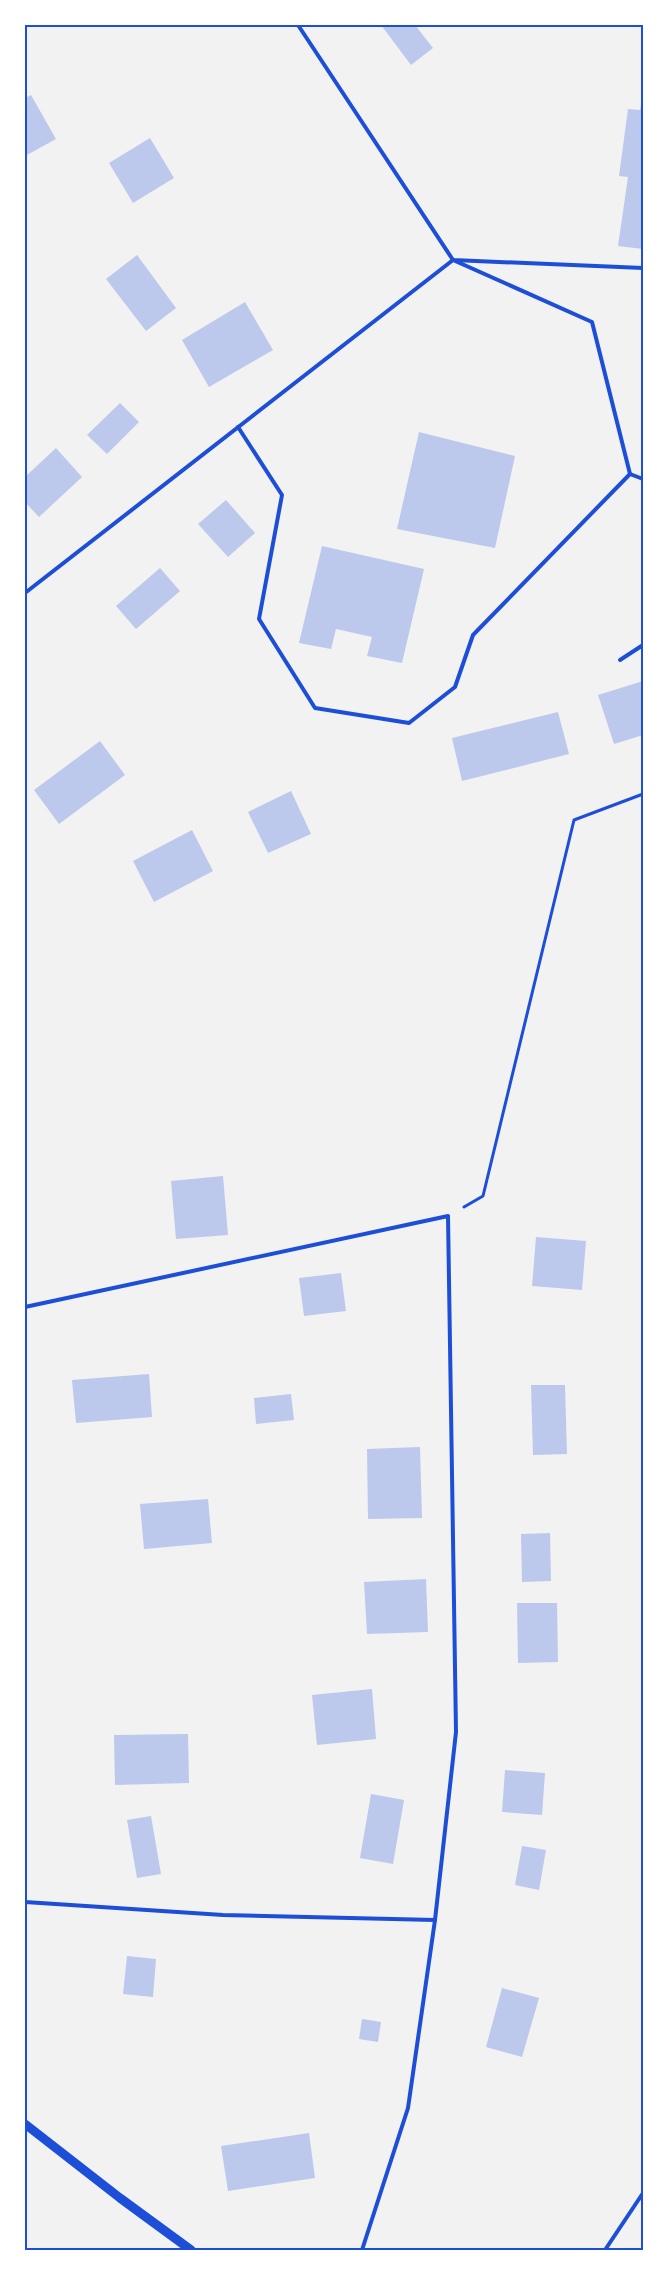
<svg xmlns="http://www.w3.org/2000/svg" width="668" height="2275" font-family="Bitter,serif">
<rect width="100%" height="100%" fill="#f2f2f2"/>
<g fill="#bdc9ec">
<polygon points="381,25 415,25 433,48 411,65"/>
<polygon points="31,95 56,139 25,156 25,98"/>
<polygon points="642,100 643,100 643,249 618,246 628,177 619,176 628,109 640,110"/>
<polygon points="150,138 174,178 133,203 109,163"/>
<polygon points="137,255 176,308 146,331 106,279"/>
<polygon points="245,302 273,350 209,387 182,340"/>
<polygon points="120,403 139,422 107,454 87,435"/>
<polygon points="419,432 515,456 495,548 397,529"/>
<polygon points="56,448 82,477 39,517 25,502 25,477"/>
<polygon points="226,500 255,533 228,557 198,524"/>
<polygon points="322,546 424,569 402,663 367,656 372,637 336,629 331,649 299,643"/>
<polygon points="160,568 180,591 136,629 116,606"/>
<polygon points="643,681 643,735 614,744 598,695"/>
<polygon points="558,712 569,754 462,781 452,738"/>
<polygon points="100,741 125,775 59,824 34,790"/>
<polygon points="291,791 311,834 268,853 248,812"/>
<polygon points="192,830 213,871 154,902 133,861"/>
<polygon points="223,1176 228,1235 176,1239 171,1181"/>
<polygon points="536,1237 586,1241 582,1290 532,1286"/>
<polygon points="341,1273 346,1311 304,1316 299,1278"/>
<polygon points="149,1374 152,1417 76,1423 72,1380"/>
<polygon points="531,1385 565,1385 567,1454 533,1455"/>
<polygon points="291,1394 294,1420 256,1424 254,1398"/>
<polygon points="420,1447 422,1518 368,1519 367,1449"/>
<polygon points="208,1499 212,1543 144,1549 140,1504"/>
<polygon points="550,1533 551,1581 522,1582 521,1534"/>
<polygon points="426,1579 428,1632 367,1634 364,1582"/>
<polygon points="517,1603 557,1603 558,1662 518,1663"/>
<polygon points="372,1689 376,1739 317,1745 312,1695"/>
<polygon points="188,1734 189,1783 115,1785 114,1735"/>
<polygon points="505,1770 545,1773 542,1815 502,1812"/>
<polygon points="371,1794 404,1800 393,1864 360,1858"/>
<polygon points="151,1816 161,1874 137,1878 127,1820"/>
<polygon points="522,1846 546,1850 539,1890 515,1885"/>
<polygon points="127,1956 156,1959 153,1997 123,1994"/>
<polygon points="502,1988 539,1998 522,2057 486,2047"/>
<polygon points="362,2019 381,2022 378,2042 359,2039"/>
<polygon points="309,2133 315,2178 228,2191 221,2146"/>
</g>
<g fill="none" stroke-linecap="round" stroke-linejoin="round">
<polyline stroke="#1d4ed8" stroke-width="3" points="464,1207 483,1196 574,820 643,794"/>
<g stroke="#1d4ed8" stroke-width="4">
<polyline points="298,25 453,260 643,268"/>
<polyline points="238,427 282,495 259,619 315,708 409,723 455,687 473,635 630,474 643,479"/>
<polyline points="25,593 453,260 592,322 630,474"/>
<polyline points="620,660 643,645"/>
<polyline points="25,1307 448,1216 456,1732 435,1920 408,2108 362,2250"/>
<polyline points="25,1902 223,1915 435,1920"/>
<polyline points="605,2250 643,2193"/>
</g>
<polyline stroke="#1d4ed8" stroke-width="9" points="25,2124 120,2198 191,2250"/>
</g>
<rect width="668" height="2275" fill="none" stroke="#ffffff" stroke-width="52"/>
<rect x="26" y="26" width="616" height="2223" fill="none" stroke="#1d4ed8" stroke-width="2"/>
</svg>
